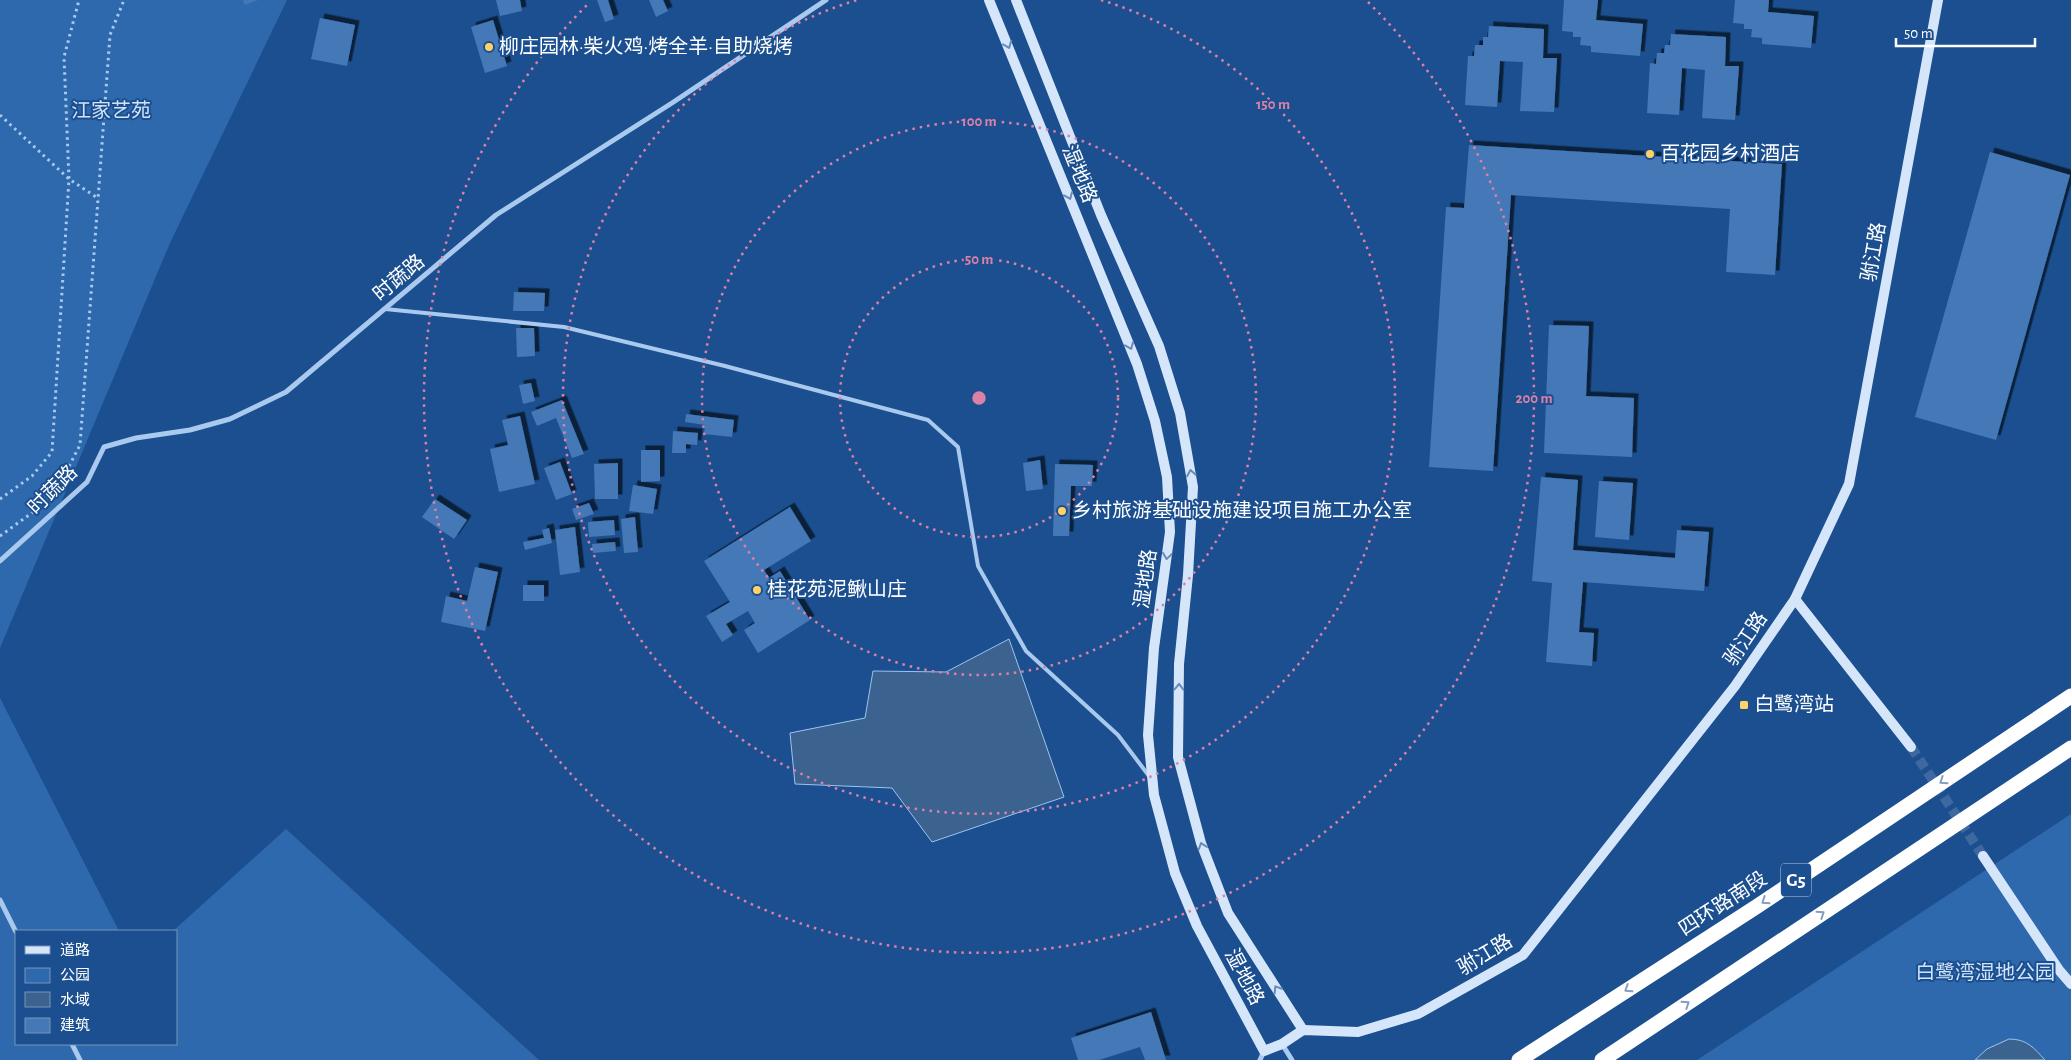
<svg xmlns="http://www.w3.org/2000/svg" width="2071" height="1060" font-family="'Alegreya Sans','Noto Sans SC',sans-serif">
<defs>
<filter id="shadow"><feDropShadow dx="4.5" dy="-4.5" stdDeviation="0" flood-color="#0009"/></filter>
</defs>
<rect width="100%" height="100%" fill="#1b4f8f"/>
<g fill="#2e69ad">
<polygon points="0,0 287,0 170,243 0,648"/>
<polygon points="0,698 119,931 16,931 16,1044 176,1044 176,931 173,931 286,829 539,1060 0,1060"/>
<polygon points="2071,814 2071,1060 1697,1060"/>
</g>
<g fill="#3c6290" stroke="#9cc4f0">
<polygon points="1009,639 1064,797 932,842 892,788 795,784 790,733 865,718 873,671 946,672"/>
<path d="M2009 1039C2027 1039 2034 1048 2045 1060H1975L1987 1049Z"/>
</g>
<g fill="#4478b7" filter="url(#shadow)">
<polygon points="243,0 258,0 245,5"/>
<polygon points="496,0 520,0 522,11 500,16"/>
<polygon points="597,0 608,0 614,19 605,22"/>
<polygon points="649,0 663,0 668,11 656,17"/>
<polygon points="1564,0 1598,0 1596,20 1643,24 1640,56 1591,52 1591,46 1580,45 1581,37 1573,37 1573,32 1562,31"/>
<polygon points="1735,0 1769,0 1768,12 1814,16 1811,48 1762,44 1762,38 1751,37 1752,29 1744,29 1744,24 1733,23"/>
<polygon points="320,18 355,25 347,66 311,59"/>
<polygon points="493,20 507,66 485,73 471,27"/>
<polygon points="1489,26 1544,29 1543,58 1557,58 1554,112 1520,111 1523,62 1500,61 1497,107 1465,105 1468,56 1474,56 1475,45 1483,45 1483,37 1488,37"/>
<polygon points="1671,34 1726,37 1725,66 1739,66 1735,120 1702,118 1705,70 1682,68 1679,115 1647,113 1650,63 1656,64 1657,53 1664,53 1665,45 1670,45"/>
<polygon points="1469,145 1782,164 1775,275 1726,272 1730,209 1511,195 1493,471 1429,467 1446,207 1464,208"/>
<polygon points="1990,152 2070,175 1996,440 1915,417"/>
<polygon points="514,292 545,293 544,311 513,311"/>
<polygon points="1549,325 1589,326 1586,396 1634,398 1632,457 1544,453"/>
<polygon points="516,328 534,328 535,356 517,357"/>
<polygon points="531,383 535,401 523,404 519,385"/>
<polygon points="562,400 584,454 572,458 556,418 537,426 531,412"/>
<polygon points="686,414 734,420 732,437 704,434 705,425 685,422"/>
<polygon points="520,416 535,484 499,492 490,449 508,445 502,420"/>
<polygon points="673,431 698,433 697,445 686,444 686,453 672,453"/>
<polygon points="641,450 660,450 660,481 641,482"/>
<polygon points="1040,460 1043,489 1026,491 1023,463"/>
<polygon points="560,462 572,494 556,500 544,468"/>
<polygon points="618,463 618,499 595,499 594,464"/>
<polygon points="1055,464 1093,465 1092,486 1071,486 1069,536 1053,536"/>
<polygon points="1541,477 1578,480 1573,550 1675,558 1677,530 1709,532 1704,591 1583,582 1579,632 1594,633 1592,666 1546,662 1552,583 1532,581"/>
<polygon points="1599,481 1633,483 1629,540 1595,537"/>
<polygon points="633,485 657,489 653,514 629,511"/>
<polygon points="435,499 467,520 454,539 422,517"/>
<polygon points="589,503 594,514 576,520 572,509"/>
<polygon points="790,507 811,541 764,570 769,578 780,571 810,620 758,653 744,630 755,623 748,611 726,624 733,635 722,642 706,616 730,602 704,561"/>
<polygon points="635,517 638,552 624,553 621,519"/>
<polygon points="614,520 615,535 589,537 588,522"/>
<polygon points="575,527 580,572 560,575 555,530"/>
<polygon points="549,528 552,543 525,550 523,542 544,538 542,530"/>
<polygon points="615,542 616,551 593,553 592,544"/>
<polygon points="475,567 498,572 485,631 441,622 446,596 467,601"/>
<rect x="523" y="585" width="21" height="16"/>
<polygon points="1151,1012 1166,1060 1145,1060 1140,1047 1099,1060 1078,1060 1071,1038"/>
</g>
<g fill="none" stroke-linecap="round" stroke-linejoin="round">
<polyline stroke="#3d69a0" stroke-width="10" stroke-dasharray="10 5" stroke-linecap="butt" points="1911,747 1983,856"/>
<g stroke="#a9c9ee" stroke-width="3" stroke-dasharray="2.5 4" stroke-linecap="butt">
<polyline points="0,115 69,179 99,199"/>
<polyline points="54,495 80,445 110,35 124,0"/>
<polyline points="0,499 32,476 52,452 69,179 64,57 79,0"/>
<polyline points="0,536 40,507"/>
</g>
<polyline stroke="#a9c9ee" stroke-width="4" points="385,309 564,327 725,366 928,420 958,447 978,566 1026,651 1118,735 1149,776"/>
<g stroke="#a9c9ee" stroke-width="5">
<polyline points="0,561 87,482 104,447 136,438 190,430 230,419 286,392 496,215 672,103 826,0"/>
<polyline points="0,900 16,932"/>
<polyline points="72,1044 80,1060"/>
<polyline points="1282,1044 1292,1060"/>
<polyline points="1260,1060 1264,1051"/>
</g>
<g stroke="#d6e6fa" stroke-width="10">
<polyline points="989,0 1137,364 1155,421 1167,477 1170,532 1154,648 1148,735 1154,795 1175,873 1197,926 1264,1051 1282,1044 1303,1030 1358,1032 1418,1014 1523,955 1735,686 1795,599 1849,484 1938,0"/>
<polyline points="1016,0 1101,215 1159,346 1180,413 1193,487 1188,575 1179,664 1178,757 1201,843 1228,913 1303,1030"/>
<polyline points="1795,599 1911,747"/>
<polyline points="1983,856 2059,970 2071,984"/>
</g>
<g stroke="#fff" stroke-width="15">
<polyline points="1519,1060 1756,907 2071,696"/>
<polyline points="1602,1060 2071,748"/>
</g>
</g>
<defs><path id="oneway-chevron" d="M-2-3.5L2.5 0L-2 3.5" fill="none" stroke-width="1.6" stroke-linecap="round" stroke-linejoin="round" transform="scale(1.25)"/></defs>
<g stroke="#668bba">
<use href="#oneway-chevron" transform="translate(1008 45) rotate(68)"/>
<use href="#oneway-chevron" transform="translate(1069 196) rotate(68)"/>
<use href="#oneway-chevron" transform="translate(1130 346) rotate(68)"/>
<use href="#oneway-chevron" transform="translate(1191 473) rotate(-100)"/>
<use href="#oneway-chevron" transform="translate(1167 556) rotate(98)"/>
<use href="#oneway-chevron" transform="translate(1179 687) rotate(-89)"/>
<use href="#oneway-chevron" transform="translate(1202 846) rotate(-109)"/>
<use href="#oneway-chevron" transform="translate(1277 989) rotate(-122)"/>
</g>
<g stroke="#829ec1">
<use href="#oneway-chevron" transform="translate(1943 781) rotate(146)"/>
<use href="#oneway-chevron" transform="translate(1765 901) rotate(146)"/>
<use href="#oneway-chevron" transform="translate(1821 914) rotate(-34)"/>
<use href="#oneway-chevron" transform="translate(1628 989) rotate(147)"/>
<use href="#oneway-chevron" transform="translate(1686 1004) rotate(-34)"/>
</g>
<g fill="none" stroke="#dd80a5" stroke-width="2.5" stroke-dasharray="2.5 5">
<circle cx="979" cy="398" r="139"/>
<circle cx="979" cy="398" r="277"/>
<path d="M1101 0A416 416 0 1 1 857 0"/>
<path d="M1368 2A555 555 0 1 1 590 2"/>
</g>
<g fill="#ffd166" stroke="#1b4f8f" stroke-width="2">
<circle cx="489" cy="47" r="5"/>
<circle cx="1650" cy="154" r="5"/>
<circle cx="1062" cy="511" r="5"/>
<circle cx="757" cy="590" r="5"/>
<rect x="1739" y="700" width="10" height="10" rx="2.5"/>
</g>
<g text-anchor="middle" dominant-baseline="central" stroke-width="4" stroke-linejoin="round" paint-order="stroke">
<rect fill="#1b4f8f" stroke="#bbcadd" stroke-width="1" x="1781" y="863.5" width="30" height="33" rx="4"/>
<g font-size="19" font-weight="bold" fill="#fff">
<text x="1796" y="880">G5</text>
</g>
<g font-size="20" fill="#fff" stroke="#1b4f8f" text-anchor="start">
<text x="499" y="47">柳庄园林·柴火鸡·烤全羊·自助烧烤</text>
<text x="1660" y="154">百花园乡村酒店</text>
<text x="1072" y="511">乡村旅游基础设施建设项目施工办公室</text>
<text x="767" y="590">桂花苑泥鳅山庄</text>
<text x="1754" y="705">白鹭湾站</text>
</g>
<g font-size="20" fill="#cfe3fa" stroke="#1b4f8f">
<text x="111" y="111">江家艺苑</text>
<text x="1985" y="973">白鹭湾湿地公园</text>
</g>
<g font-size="20" fill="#fff" stroke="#1b4f8f">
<text transform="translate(1079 174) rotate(68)">湿地路</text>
<text transform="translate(1874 252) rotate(-80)">驸江路</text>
<text transform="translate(399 278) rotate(-40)">时蔬路</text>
<text transform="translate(53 490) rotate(-45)">时蔬路</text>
<text transform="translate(1146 579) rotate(-82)">湿地路</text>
<text transform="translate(1746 639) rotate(-56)">驸江路</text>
<text transform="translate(1723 904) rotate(-33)">四环路南段</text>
<text transform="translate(1485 955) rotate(-31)">驸江路</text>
<text transform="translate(1244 977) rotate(62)">湿地路</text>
</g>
</g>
<circle cx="979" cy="398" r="8" fill="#dd80a5" stroke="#1b4f8f" stroke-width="2.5"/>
<g font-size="15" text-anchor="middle" font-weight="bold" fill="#dd80a5" stroke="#1b4f8f" stroke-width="4" stroke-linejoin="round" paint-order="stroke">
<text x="1273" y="109">150 m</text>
<text x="979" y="126">100 m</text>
<text x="979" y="264">50 m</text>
<text x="1534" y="403">200 m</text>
</g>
<rect x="15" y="930" width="162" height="115" fill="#1b4f8f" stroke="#7695bc"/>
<rect x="25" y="946" width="25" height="8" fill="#d6e6fa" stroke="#7695bc"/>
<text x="60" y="955" font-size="15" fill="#ffffff">道路</text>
<rect x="25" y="968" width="25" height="15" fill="#2e69ad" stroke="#7695bc"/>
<text x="60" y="980" font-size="15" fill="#ffffff">公园</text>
<rect x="25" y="992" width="25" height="15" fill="#3c6290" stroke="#7695bc"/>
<text x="60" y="1005" font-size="15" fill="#ffffff">水域</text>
<rect x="25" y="1018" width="25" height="15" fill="#4478b7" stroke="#7695bc"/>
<text x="60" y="1030" font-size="15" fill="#ffffff">建筑</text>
<path d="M1896 38v8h139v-8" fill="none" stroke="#ffffff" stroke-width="2.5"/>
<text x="1904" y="38" font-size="15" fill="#ffffff" stroke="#1b4f8f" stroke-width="4" paint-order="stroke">50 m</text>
</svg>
